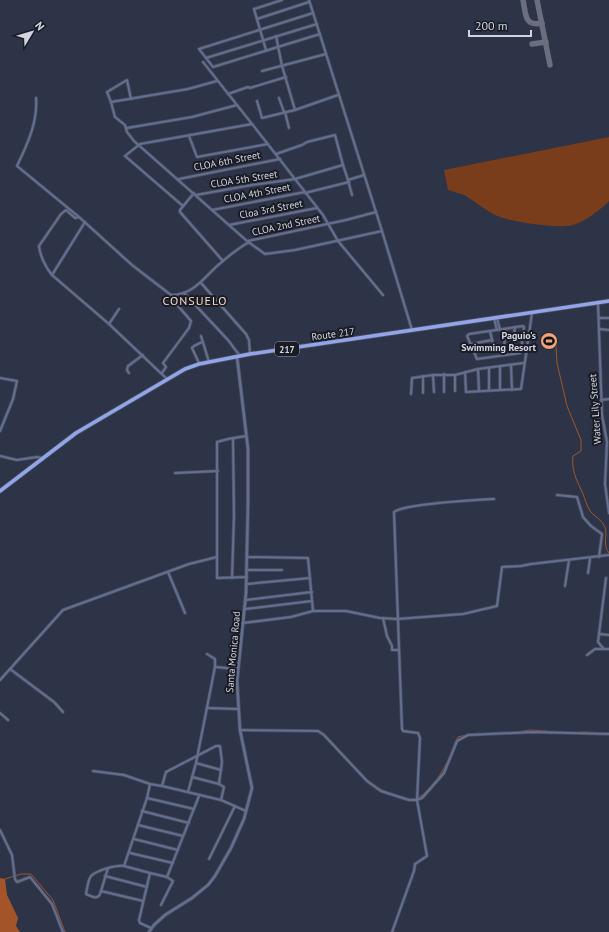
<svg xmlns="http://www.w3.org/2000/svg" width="609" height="932" font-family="'PT Sans',sans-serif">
<rect width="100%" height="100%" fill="#2e3447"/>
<path fill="#7a3d1c" d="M609 137V201C603 208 585 221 576 224 562 230 515 222 500 217 487 212 477 203 466 196 460 193 454 192 448 190L444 170Z"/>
<polygon fill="#a35429" points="0,878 5,879 7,895 18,918 16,926 20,932 0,932"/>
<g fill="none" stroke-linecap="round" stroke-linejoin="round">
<g stroke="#a35429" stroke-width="1">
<path d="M556 346 557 363 567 406 581 440V451L573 456C571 470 577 481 583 494 585 499 587 506 590 511 595 517 602 520 605 527 608 535 602 546 609 553"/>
<polyline points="518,732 530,730 546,731"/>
<polyline points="582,732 609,733"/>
<path d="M378 788C386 792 402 798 411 799 424 800 440 776 445 766 451 756 453 746 458 737L471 734"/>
<polyline points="5,879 21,874 31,874 53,900 65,932"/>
</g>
<g stroke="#6a6e7f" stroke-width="5.5">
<path d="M523 0C526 14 524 27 542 23"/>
<polyline points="537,0 550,65"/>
<polyline points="532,44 546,42"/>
</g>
<g stroke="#4b5163" stroke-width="3.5">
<g id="minor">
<polyline points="309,0 382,231 412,330"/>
<polyline points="313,13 199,49 213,67 320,34"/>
<polyline points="257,19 309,2"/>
<polyline points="266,50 254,9 282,0"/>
<polyline points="206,58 317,24"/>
<polyline points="203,62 256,129 323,215 338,241 383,295"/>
<polyline points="262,71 326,54"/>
<polyline points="217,81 188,89 111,102 115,117 125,125 127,132 134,141 247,241 265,254 295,250 382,231"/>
<polyline points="228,94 248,87 250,88 286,77"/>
<path d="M36 98C38 122 27 145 17 166L79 217 132 265 171 295 173 300 191 321 189 328 163 363 166 367 162 373"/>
<polyline points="279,98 284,112"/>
<polyline points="257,101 262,118 295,110 282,66 276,36"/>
<polyline points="111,102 107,92 127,80 131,99"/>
<polyline points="295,110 338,95"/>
<polyline points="285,112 289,128"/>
<polyline points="127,128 192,117 237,105"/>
<polyline points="189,136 197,157 268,144"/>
<polyline points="276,154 302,145 307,142 335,135 343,165 348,180"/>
<polyline points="179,179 280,159"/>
<polyline points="194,193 180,210 180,212 223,261"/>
<polyline points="305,193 349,182"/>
<polyline points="196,195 252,185 295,179 343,165"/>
<polyline points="352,195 348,180 364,175"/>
<polyline points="183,206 125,156 140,144 252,124"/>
<polyline points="212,210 305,192"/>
<path d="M79 217 75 218 66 210 61 214 39 246C40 256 46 268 52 275L109 324 167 379"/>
<polyline points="229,225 317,208"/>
<polyline points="248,241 346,220 376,212"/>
<polyline points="52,275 85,222"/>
<polyline points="201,283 246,334 249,340 250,354"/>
<polyline points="184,293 228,340 240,356"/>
<path d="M171 295C192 295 202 280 216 267 226 258 237 249 249 242"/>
<polyline points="598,303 602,415 607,442 605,484 609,513"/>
<polyline points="494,318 497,330"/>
<polyline points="497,318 500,330"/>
<polyline points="599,318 609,318"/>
<polyline points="109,324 119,309"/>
<polygon points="523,326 524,327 521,351 520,353 477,359 467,336 469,334"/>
<polyline points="599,329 609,330"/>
<polyline points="490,331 494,348"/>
<polyline points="201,336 209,362"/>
<polyline points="471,344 492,340"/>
<polyline points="474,352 504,347"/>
<polyline points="512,353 515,327"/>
<polyline points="503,355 506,329"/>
<polyline points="199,363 192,348 194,346 202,342"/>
<polyline points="511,365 512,390"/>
<polyline points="500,367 500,390"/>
<polyline points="489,368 489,390"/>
<polyline points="478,369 479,391"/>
<polyline points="465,372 466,392 521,389 532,313"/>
<polyline points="129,373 127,370 128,366 143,355"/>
<polyline points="444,374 444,392"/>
<polyline points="433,375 434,392"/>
<polyline points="455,375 455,391"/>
<polyline points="423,376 423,393"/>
<polyline points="0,378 17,381 13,399 0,431"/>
<polyline points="411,394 412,378 433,375 455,375 478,369 524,363"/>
<polyline points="601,400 609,399"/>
<polyline points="246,436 228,439 217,442 217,578 247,577"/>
<polyline points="0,456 17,460 37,457 42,458"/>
<polyline points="175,473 218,471"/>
<polyline points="557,495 577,497 583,517 591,526 602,534 599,557"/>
<polyline points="247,557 308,558 313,611"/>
<polyline points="247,570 282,570"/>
<polyline points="168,572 185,613"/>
<polyline points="588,573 590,559"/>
<polyline points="232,578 234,516 233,438"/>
<polyline points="247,584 310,578"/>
<polyline points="565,586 569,560"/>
<polyline points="246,600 312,592"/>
<polyline points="245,609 312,601"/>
<polyline points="383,618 387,636 392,646 392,650 398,650"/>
<polyline points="243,623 291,617 313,611 346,611 380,618 397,619 463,614 497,606 502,567 521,566 531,564 609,555"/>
<polyline points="599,634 609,635"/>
<polyline points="603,648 598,642 606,578"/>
<polyline points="587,655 595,649 609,649"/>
<polyline points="215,667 238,669"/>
<polyline points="10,669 54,702 63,712"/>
<polyline points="0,680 63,610 189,564 217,557"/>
<polyline points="207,708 238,709"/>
<polyline points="0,713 8,720"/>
<polyline points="240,730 318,731 324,735 367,781 381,791 409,800 417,800 422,798 444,773 457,741 468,735 533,732 609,734"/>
<polyline points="196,763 221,770"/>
<polyline points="93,771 124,775 150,784 162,786 221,800 246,811"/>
<polyline points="192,777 219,784"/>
<polyline points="150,784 147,798 124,866 150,873 139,920 140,923 151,928"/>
<polyline points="162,786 166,772 216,746 220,746 222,762 219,784 224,787 221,800"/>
<polyline points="188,792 196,763 215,667 215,659 207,654"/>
<polyline points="147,798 194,809"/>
<polyline points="142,811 189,823"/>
<polyline points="138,825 183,836"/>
<polyline points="0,830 12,855 15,879 17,882 30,877 52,904 63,932"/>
<polyline points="134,839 178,850"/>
<polyline points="130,853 173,863"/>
<polyline points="209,859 235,806"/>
<polyline points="108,868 101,891 143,901"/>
<polyline points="150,873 167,877 173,881 161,905"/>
<polyline points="105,876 147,887"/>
<polyline points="167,877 199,796"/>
<path d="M101 891C99 901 93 897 86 894 87 889 88 880 91 876 97 870 116 865 124 866"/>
<path d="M392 932 414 871 415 864 427 856 417 800 420 738 418 733 403 731 402 729 394 512C404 504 477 500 494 499"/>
</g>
</g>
<g stroke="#4b5163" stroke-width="4">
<polyline id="tertiary" points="149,932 154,925 165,915 192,898 208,885 215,876 231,848 244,819 252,788 240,730 237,681 246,593 248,502 248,449 237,357"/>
</g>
<g stroke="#4b5163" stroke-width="5">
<polyline id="primary" points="0,491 76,433 185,369 199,364 250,354 609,301"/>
</g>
<use href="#minor" stroke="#646e8f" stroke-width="2"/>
<use href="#tertiary" stroke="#646e8f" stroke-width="2.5"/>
<use href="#primary" stroke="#91a5e8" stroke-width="3.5"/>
</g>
<defs>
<g id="stadium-disc" transform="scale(0.9)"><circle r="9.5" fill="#f0a27a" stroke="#1a1c25"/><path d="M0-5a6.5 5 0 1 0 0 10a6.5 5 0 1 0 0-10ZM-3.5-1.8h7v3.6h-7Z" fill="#111"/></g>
</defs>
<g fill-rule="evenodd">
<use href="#stadium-disc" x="549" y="341"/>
</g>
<g text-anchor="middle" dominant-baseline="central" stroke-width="4" stroke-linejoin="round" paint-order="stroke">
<rect fill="#1a1c25" stroke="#9a9ea9" stroke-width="1" x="275" y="342" width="24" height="14" rx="3"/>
<g font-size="9" font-weight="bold" fill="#d1d5e1">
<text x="287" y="349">217</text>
</g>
<g font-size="10" fill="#d1d5e1" stroke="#1a1c25">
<text transform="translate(227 161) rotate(-11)">CLOA 6th Street</text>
<text transform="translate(244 179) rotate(-9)">CLOA 5th Street</text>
<text transform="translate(257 193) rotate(-11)">CLOA 4th Street</text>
<text transform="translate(271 209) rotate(-11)">Cloa 3rd Street</text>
<text transform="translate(286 225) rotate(-12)">CLOA 2nd Street</text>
<text transform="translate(333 334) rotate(-8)">Route 217</text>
<text transform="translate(595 409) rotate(-94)">Water Lily Street</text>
<text transform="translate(233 652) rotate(-85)">Santa Monica Road</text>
</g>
<g font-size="10" font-weight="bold" fill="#d1d5e1" stroke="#1a1c25" text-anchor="end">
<text x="536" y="335">Paguio's<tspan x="536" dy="12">Swimming Resort</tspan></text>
</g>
<g font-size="12" letter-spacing="1" fill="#f8d9ca" stroke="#1a1c25">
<text x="195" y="300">CONSUELO</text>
</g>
</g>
<g transform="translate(32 32) rotate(52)" stroke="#1a1c25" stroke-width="3" paint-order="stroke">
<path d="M0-3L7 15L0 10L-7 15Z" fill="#d1d5e1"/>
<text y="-6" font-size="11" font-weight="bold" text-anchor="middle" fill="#d1d5e1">N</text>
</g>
<path d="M469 30v6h62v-6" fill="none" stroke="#d1d5e1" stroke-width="2"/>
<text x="475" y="30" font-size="12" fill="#d1d5e1" stroke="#1a1c25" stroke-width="3" paint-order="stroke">200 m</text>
</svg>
